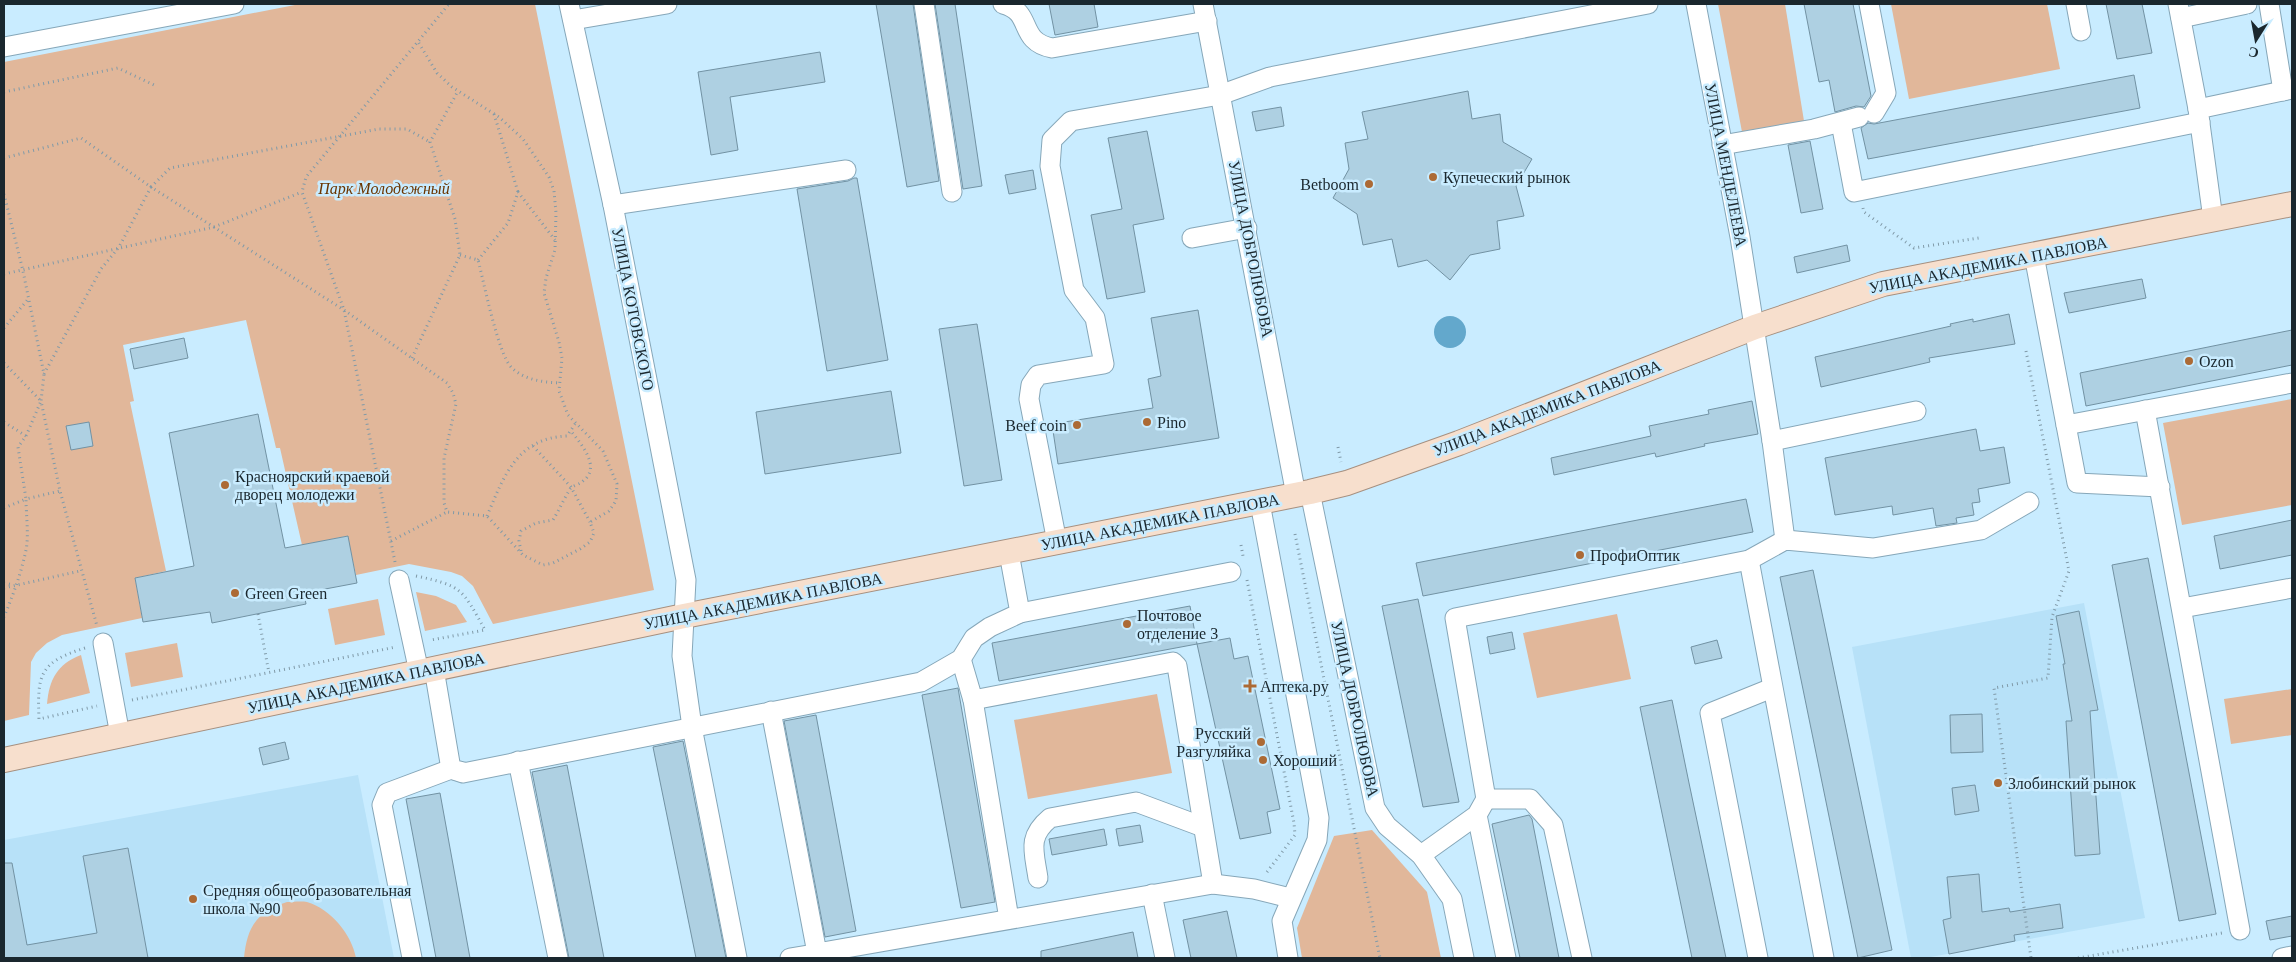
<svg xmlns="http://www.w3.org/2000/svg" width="2296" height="962" font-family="Georgia,serif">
<rect width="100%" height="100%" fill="#c9ecff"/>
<g fill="#b7e1f8">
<polygon points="2084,603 2145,918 1925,958 1911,958 1852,647"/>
<polygon points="358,775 394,958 4,958 4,840"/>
</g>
<g fill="#e1b79a">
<polygon points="300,4 535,4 654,590 493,624 473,586 462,576 451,572 409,564 356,575 347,536 302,545 280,448 276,448 246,320 123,345 134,401 130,402 166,571 135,578 142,618 62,635 47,643 36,653 31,662 29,715 4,721 4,62"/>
<polygon points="1718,4 1785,4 1804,121 1742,132"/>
<polygon points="1891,4 2047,4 2060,69 1909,99"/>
<polygon points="2292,399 2292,505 2182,525 2163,423"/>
<polygon points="416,592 436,596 456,605 467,622 425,631"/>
<polygon points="378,599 385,635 335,645 328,609"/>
<polygon points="1617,614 1631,679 1537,698 1523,633"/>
<polygon points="177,643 183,677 131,687 125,653"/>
<path d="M81 655 90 693 47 704C49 680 57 664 81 655Z"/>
<polygon points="2292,689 2292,735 2231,744 2224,699"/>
<polygon points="1157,694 1172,773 1028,799 1014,720"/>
<polygon points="1372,830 1427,892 1441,958 1302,958 1297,928 1334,836"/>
<path d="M287 902C293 902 301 901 307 902 331 909 352 935 356 958H244C247 926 257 912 287 902Z"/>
</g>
<circle fill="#63a8cc" cx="1450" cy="332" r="16"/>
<g fill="#aed0e2" stroke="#7292a3">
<polygon points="876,4 913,4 939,181 907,187"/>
<polygon points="935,4 955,4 982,186 963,189"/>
<polygon points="1049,4 1094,4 1098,27 1055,35"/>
<polygon points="1804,4 1853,4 1871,96 1864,107 1856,106 1835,112 1829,80 1819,82"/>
<polygon points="2106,4 2142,4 2152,53 2117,59"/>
<polygon points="820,52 825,82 730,97 738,150 711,155 698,72"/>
<polygon points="2134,75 2140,108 1868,159 1861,128 1868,123 1874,124"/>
<polygon points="1468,91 1472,119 1500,114 1503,142 1532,159 1516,186 1524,216 1497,221 1500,249 1470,255 1450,280 1427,260 1398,267 1392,239 1363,245 1357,214 1333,198 1349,169 1345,143 1368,139 1362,112"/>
<polygon points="1281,107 1284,126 1256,131 1252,112"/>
<polygon points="1147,131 1164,219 1133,225 1145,292 1107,299 1091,215 1122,209 1108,138"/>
<polygon points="1810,141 1823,209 1801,213 1788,145"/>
<polygon points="1033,170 1036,189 1009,194 1005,175"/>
<polygon points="854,178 857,178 888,360 827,371 797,189 848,181"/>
<polygon points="1847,245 1850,261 1797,273 1794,257"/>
<polygon points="2142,279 2146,298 2069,313 2064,293"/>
<polygon points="1198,310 1219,438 1058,464 1052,424 1153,408 1148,379 1161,376 1151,318"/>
<polygon points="2009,314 2015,344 1929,358 1930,362 1821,387 1815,357 1951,326 1950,324 1973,319 1973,322"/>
<polygon points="977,324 1002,480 964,486 939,329"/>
<polygon points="2292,330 2292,365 2086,406 2080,373"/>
<polygon points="184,338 188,358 134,369 130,349"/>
<polygon points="891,391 901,453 765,474 756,412"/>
<polygon points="1752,401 1758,434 1704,444 1705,446 1656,457 1655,453 1554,475 1551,458 1651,436 1649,426 1709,414 1708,410"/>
<polygon points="258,414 285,548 348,536 357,583 304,593 306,604 212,623 210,612 143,622 135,578 194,566 169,433"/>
<polygon points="89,422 93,446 71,450 66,426"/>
<polygon points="1976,429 1980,451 2004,447 2010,483 1978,489 1980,502 1972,503 1974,515 1956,518 1957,523 1936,526 1933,508 1893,515 1892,506 1835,515 1825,458"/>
<polygon points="1746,499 1753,532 1423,596 1416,563"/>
<polygon points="2292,520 2292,555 2220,569 2214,536"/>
<polygon points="2148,558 2216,914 2179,921 2112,565"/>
<polygon points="1813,570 1892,950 1858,958 1780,577"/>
<polygon points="1418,599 1459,802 1423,807 1382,606"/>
<polygon points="1190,606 1197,644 999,681 992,643"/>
<polygon points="2079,611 2098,710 2090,711 2100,854 2075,856 2066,721 2072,721 2063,664 2065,664 2056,616"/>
<polygon points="1512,632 1515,649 1490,654 1487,637"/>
<polygon points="1230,638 1234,659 1248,656 1280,809 1267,812 1271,833 1240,839 1197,644"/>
<polygon points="1717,640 1722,658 1695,664 1691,647"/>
<polygon points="958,688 995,902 961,908 922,695"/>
<polygon points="1672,700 1689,783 1726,958 1692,958 1640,707"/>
<polygon points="1982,714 1983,752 1951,753 1950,715"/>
<polygon points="816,715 856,931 825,937 784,721"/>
<polygon points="683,741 726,958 696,958 653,747"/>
<polygon points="285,742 289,759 263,765 259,748"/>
<polygon points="567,765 604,958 569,958 532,772"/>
<polygon points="1975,785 1979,811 1955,815 1952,788"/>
<polygon points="440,793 470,958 436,958 406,799"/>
<polygon points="1529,815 1532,819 1559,958 1520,958 1492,824"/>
<polygon points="1140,825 1143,842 1119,846 1116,829"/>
<polygon points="1104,829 1107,845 1052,855 1049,839"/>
<polygon points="128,848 148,958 4,958 4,863 12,863 27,945 97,933 83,856"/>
<polygon points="1979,874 1982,912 2009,908 2010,912 2060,904 2063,928 2014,935 2015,941 1949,954 1943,920 1951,918 1947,877"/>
<polygon points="1227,911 1237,958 1191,958 1183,920"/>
<polygon points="2292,916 2292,936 2270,940 2266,921"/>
<polygon points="1133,932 1138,958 1041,958 1041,951"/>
</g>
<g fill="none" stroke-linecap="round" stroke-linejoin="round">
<g stroke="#86a7b9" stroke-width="21">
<g id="minor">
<polyline points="569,4 613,205 686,580 682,656 692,727 737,958"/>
<polyline points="924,4 952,192"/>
<path d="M1003 4C1034 12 1017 41 1052 48L1207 21"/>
<polyline points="1203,4 1296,495"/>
<polyline points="1696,4 1740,237 1772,441 1916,411"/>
<polyline points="1869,4 1886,93 1874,113"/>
<polyline points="2076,4 2081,31"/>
<polyline points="2178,4 2198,109 2213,219"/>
<polyline points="2269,4 2283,91"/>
<polyline points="2181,18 2247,4"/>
<polyline points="573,20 667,4"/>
<polyline points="4,47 234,4"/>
<polyline points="2198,109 2292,89"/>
<polyline points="1841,123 1854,192 2200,122"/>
<polyline points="1722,145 1814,129 1859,117"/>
<polyline points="613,205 846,170"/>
<polyline points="1192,238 1247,228"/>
<polyline points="2034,255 2066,425 2292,383"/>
<polyline points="2145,410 2240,930"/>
<polyline points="2066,425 2077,483 2160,487"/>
<polyline points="1772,441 1785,540"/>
<polyline points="1310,492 1375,808 1387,826 1421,855 1452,899 1464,958"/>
<polyline points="1260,503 1319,818 1317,840 1282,921 1288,958"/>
<polyline points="1057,542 1029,399 1031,385 1038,375 1104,364 1095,318 1074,290 1050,166 1052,140 1071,121 1220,95 1270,77 1648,4"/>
<polyline points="1749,560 1824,958"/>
<polyline points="399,580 419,672"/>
<polyline points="2182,608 2292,588"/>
<polyline points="1020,613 1231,572"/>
<polyline points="103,643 120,735"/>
<polyline points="961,659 973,700 1009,919"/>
<polyline points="434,669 451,769 463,772"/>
<polyline points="973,700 1173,662 1177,666 1213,884"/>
<polyline points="771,711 817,953 1213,884 1254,889 1290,898"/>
<polyline points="518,761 558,958"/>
<polyline points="1486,799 1530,799 1553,825 1582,958"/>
<polyline points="1477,815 1506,958"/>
<polyline points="1421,855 1477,815 1486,799 1455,618 1749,560 1785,540 1873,548 1981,530 2029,502"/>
<path d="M1038 878C1034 851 1027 837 1050 818L1136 802 1203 827"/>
<polyline points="1152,894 1165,958"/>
<polyline points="412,958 382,805 387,793 451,769 463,773 921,682 961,659 974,638 990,627 1020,613 1009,553"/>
<polyline points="790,958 826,952 826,954"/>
<polyline points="1758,958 1710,713 1772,688"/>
<polyline points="2282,958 2292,956"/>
</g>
</g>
<g stroke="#a69080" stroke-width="26">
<polyline id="major" points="4,760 684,616 1310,492 1347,483 1459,443 1755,327 1883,284 2292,204"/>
</g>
<g stroke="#809aa8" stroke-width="3" stroke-dasharray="1 4" stroke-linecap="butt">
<polyline points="4,92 118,68 154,85"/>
<polyline points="494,114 518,192"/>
<polyline points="4,158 81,138 151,187 170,168 379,129 407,129 430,142"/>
<polyline points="4,194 23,271 44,374 41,401 60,491 97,626"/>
<polyline points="1863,208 1864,212 1914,248 1979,238"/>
<path d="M460 255 478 260C484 282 498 355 512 368 525 380 542 382 559 383"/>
<polyline points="478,260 508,223 518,192 555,240"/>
<polyline points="4,274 214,227 302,192"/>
<polyline points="4,328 29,298"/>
<polyline points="2026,351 2069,571 2052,617 2048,678 1994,688 2031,958"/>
<polyline points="412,358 460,255 455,219 430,142 458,91"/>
<polyline points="4,363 41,401 26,436 18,447 26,499 60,491"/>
<polyline points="44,374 101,269 119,247 151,187 344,310 447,383 453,393 456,404 444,458 444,503 447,512 487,516 523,555 543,565 553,563 580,549 590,542 594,533 590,522 609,511 616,501 617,484 603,451 568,415 559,391 562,358 559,342 544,293 546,278 555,250 556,213 554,191 549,177 523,139 499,117 452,87 437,73 417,40"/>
<polyline points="4,422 26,436"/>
<polyline points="533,446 571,487 590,522"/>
<polyline points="1338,447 1341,462"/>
<path d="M4 508 26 499C26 515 29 535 26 550 21 574 13 595 4 617"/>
<path d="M487 516C504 476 517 438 567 436L575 424"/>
<polyline points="1295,534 1380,958"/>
<polyline points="391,541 447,512"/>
<polyline points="1241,545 1243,556"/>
<path d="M521 551 519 541 521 531 536 523 553 520C559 510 564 499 570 489 573 485 579 485 583 481 602 467 580 443 571 431"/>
<polyline points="395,562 344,310 302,192 306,177 449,4"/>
<path d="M416 576C463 586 462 589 485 630L431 640"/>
<polyline points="1247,580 1294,823 1295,835 1267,872"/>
<polyline points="4,583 13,585"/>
<polyline points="4,588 80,571"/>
<polyline points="258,614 269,673"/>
<path d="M85 648C40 662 37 674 39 719L97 706"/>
<polyline points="132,700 396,647"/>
<polyline points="2078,958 2222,933"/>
</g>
<use href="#minor" stroke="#fff" stroke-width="19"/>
<use href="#major" stroke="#f7dfcd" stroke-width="24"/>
</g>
<g fill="#ac6a35" stroke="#c9ecff" stroke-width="2">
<circle cx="1433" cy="177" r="5"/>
<circle cx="1369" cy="184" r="5"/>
<circle cx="2189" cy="361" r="5"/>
<circle cx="1147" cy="422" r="5"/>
<circle cx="1077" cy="425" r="5"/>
<circle cx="225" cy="485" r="5"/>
<circle cx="1580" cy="555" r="5"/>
<circle cx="235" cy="593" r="5"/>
<circle cx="1127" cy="624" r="5"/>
<path d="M1247.5 678.5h5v5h5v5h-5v5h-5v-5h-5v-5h5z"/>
<circle cx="1261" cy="742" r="5"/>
<circle cx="1263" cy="760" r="5"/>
<circle cx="1998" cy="783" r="5"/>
<circle cx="193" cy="899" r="5"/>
</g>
<g text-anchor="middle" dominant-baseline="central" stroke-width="5" stroke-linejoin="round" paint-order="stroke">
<g font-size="16" fill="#1a272e" stroke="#c9ecff">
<text transform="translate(1726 165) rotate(79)">УЛИЦА МЕНДЕЛЕЕВА</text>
<text transform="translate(1251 249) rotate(79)">УЛИЦА ДОБРОЛЮБОВА</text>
<text transform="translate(1988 265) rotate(-11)">УЛИЦА АКАДЕМИКА ПАВЛОВА</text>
<text transform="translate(633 309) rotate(79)">УЛИЦА КОТОВСКОГО</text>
<text transform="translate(1547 408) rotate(-21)">УЛИЦА АКАДЕМИКА ПАВЛОВА</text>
<text transform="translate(1160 522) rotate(-11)">УЛИЦА АКАДЕМИКА ПАВЛОВА</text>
<text transform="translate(763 601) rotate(-11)">УЛИЦА АКАДЕМИКА ПАВЛОВА</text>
<text transform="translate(366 683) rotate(-12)">УЛИЦА АКАДЕМИКА ПАВЛОВА</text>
<text transform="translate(1355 709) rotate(78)">УЛИЦА ДОБРОЛЮБОВА</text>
</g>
<g font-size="16" fill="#1a272e" stroke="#c9ecff" text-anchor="start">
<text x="1443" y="177">Купеческий рынок</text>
<text x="1359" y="184" text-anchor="end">Betboom</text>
<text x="2199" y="361">Ozon</text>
<text x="1157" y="422">Pino</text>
<text x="1067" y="425" text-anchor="end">Beef coin</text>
<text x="235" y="476">Красноярский краевой<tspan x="235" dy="18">дворец молодежи</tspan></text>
<text x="1590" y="555">ПрофиОптик</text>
<text x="245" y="593">Green Green</text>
<text x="1137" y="615">Почтовое<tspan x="1137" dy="18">отделение 3</tspan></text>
<text x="1260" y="686">Аптека.ру</text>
<text x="1251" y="733" text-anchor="end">Русский<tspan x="1251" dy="18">Разгуляйка</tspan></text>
<text x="1273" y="760">Хороший</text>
<text x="2008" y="783">Злобинский рынок</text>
<text x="203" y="890">Средняя общеобразовательная<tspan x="203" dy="18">школа №90</tspan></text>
</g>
<g font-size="16" font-style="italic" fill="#6a3500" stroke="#c9ecff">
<text x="384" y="188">Парк Молодежный</text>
</g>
</g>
<rect width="2296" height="962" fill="none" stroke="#1a272e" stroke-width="10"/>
<g transform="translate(2256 40) rotate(191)" stroke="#c9ecff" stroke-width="4" paint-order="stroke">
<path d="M0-4L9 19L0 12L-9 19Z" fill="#1a272e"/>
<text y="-8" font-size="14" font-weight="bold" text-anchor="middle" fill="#1a272e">С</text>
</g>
</svg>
